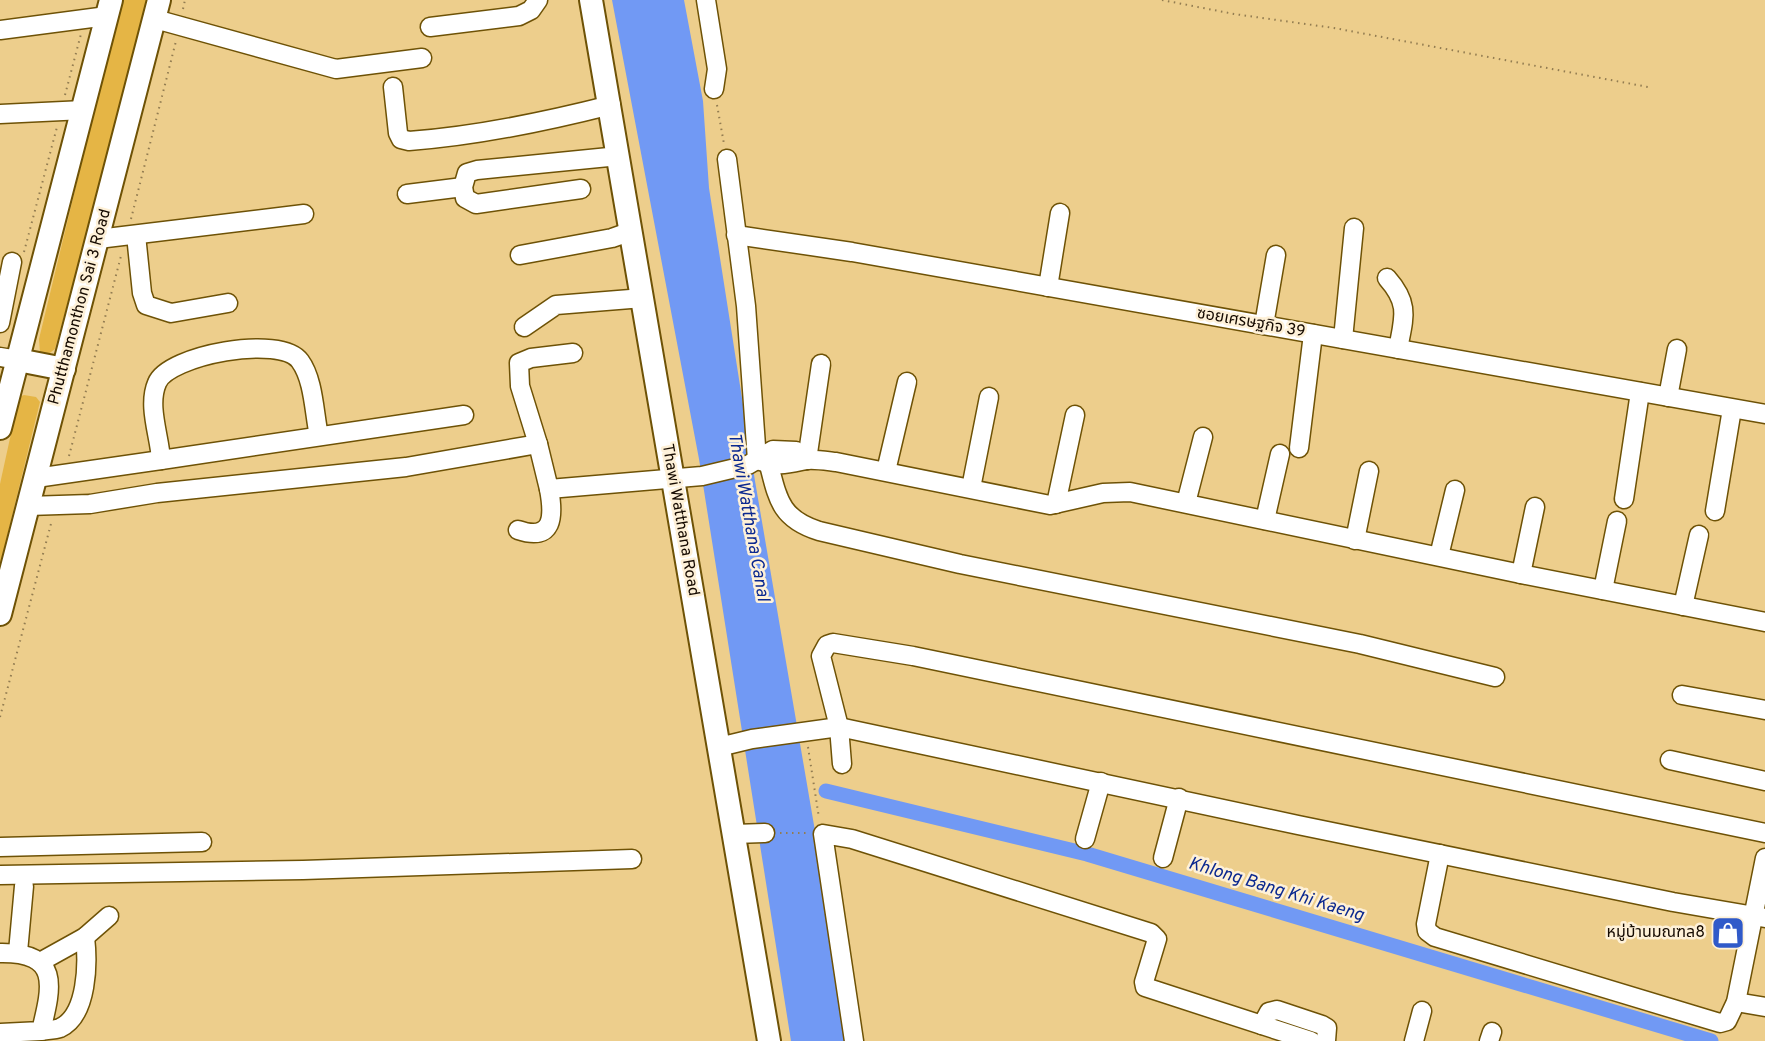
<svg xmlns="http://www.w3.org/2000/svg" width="1765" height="1041" font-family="Overpass,'Noto Sans Thai',sans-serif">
<rect width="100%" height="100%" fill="#edce8c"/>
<g fill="#e5b545">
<polygon points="121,0 150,0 55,349 47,355 40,353 39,339"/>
<polygon points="24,395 36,397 40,402 0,565 0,484 19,397"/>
</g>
<polygon fill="#7199f4" points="612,0 684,0 703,101 709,188 755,481 851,1041 791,1041 699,459"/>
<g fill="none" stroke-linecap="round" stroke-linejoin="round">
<polyline stroke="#7199f4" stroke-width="15" points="826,791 1087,854 1711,1041"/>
<g stroke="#6e5206" stroke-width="21">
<g id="minor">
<polyline points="706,0 717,69 714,89"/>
<polyline points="155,19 336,69 422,58"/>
<polyline points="430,27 519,16 531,10 538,0"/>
<polyline points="0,30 107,16"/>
<path d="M393 87 398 133 401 139 409 141C478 136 544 122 611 105"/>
<polyline points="0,114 84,110"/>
<polyline points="727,159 746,306 757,460"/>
<polyline points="581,189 476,204 465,198 463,187 467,173 477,170 619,156"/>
<polyline points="407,194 463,187"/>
<polyline points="136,235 142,293 146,305 171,313 228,303"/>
<polyline points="736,235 852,252 1765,414"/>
<polyline points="98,239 304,214"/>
<polyline points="520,255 612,238 629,232"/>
<path d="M1387 278C1410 304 1404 317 1398 349"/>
<polyline points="1048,287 1060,213"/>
<polyline points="0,323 12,262"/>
<polyline points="1264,325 1276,255"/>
<polyline points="524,327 556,305 643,298"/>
<polyline points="1343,339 1354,228"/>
<polyline points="0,357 18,360"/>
<polyline points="1668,397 1677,349"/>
<polyline points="538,444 549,489 702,476 748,465 773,450 796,451 807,460"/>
<polyline points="1299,448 1313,334"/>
<polyline points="161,460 464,415"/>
<path d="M757 460C778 467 787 464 806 460 815 459 827 461 836 462L1050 505 1103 493 1130 492 1521 574 1765 622"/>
<polyline points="807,460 821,364"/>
<path d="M769 465C778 500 781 519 819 531L960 564 1360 644 1495 677"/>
<polyline points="886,471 907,382"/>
<path d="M36 478 161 460C160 437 147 406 157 383 168 355 281 334 300 361 314 380 314 413 319 436"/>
<polyline points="971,488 989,397"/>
<polyline points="1624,499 1640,392"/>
<polyline points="1186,503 1203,437"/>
<polyline points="1056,504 1075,415"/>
<polyline points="28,506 90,504 157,493 406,467 538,444 520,386 519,363 531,358 573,353"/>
<polyline points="1715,511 1732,409"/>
<polyline points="1265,520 1280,454"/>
<path d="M518 530C554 542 554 516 549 489"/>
<polyline points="1355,540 1369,471"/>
<polyline points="1439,556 1455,490"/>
<polyline points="1521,574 1535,507"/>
<polyline points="1603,590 1617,521"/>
<polyline points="1683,606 1699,535"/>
<polyline points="1682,695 1765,710"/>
<polyline points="719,747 752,739 839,727 1298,825 1673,902 1765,918"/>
<polyline points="1670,760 1765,781"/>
<polyline points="842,764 839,727 821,656 827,645 833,643 913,656 1765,833"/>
<polyline points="734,834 765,833"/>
<polyline points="1085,839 1101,782"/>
<polyline points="0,847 202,842"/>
<polyline points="1440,854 1426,924 1427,931 1435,937 1720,1023 1727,1021 1736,1002 1765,858"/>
<polyline points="1163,858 1179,798"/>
<polyline points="0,875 303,870 632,859"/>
<polyline points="18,952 24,886"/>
<path d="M0 953C61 952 52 986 41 1031L0 1033"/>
<polyline points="40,962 85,937 109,916"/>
<polyline points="1736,1002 1765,1007"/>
<polyline points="1262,1025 1269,1012 1277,1010 1322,1025 1327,1028 1326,1041"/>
<path d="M41 1031C46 1030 54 1030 60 1028 88 1015 88 962 85 937"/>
<polyline points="854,1041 823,834 852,839 1151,933 1157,939 1144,982 1145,987 1311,1041"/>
<polyline points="1414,1041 1422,1011"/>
<polyline points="1489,1041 1492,1032"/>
</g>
</g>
<g stroke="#6e5206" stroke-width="26">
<g id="major">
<polyline points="591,0 769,1041"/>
<polyline points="18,360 64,369"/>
<polyline points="0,428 111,0"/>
<polyline points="0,614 159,0"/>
</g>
</g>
<g stroke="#927c51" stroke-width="2" stroke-dasharray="1.5 4.5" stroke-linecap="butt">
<polyline points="1162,0 1234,14 1334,28 1648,87"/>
<polyline points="183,9 185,0"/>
<polyline points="65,95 81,34"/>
<polyline points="717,105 724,144"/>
<polyline points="131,219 176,41"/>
<polyline points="24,252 57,127"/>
<polyline points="69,456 121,256"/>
<polyline points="0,717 52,520"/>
<polyline points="808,747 819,818"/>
<polyline points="780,833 807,833"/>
</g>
<use href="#minor" stroke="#fff" stroke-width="18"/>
<use href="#major" stroke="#fff" stroke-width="22"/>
</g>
<defs>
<g id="shop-square" transform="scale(1.725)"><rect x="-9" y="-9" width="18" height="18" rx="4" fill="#305ac9" stroke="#fef1d8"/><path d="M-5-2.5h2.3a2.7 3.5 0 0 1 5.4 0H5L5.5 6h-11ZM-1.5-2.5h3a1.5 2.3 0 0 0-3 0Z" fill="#fff"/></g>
</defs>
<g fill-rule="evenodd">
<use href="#shop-square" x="1728" y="933"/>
</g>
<g text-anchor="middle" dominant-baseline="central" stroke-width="5" stroke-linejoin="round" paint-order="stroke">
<g font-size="16" fill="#150a00" stroke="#fef1d8">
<text transform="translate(80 307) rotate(-75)">Phutthamonthon Sai 3 Road</text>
<text transform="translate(1251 323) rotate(10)">ซอยเศรษฐกิจ 39</text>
<text transform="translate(680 520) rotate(80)">Thawi Watthana Road</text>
</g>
<g font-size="16" fill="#150a00" stroke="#fef1d8" text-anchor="end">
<text x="1705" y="933">หมู่บ้านมณฑล8</text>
</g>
<g font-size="18" font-style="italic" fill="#0b288f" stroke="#fef1d8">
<text transform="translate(748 517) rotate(80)">Thawi Watthana Canal</text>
<text transform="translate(1276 890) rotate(17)">Khlong Bang Khi Kaeng</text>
</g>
</g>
</svg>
